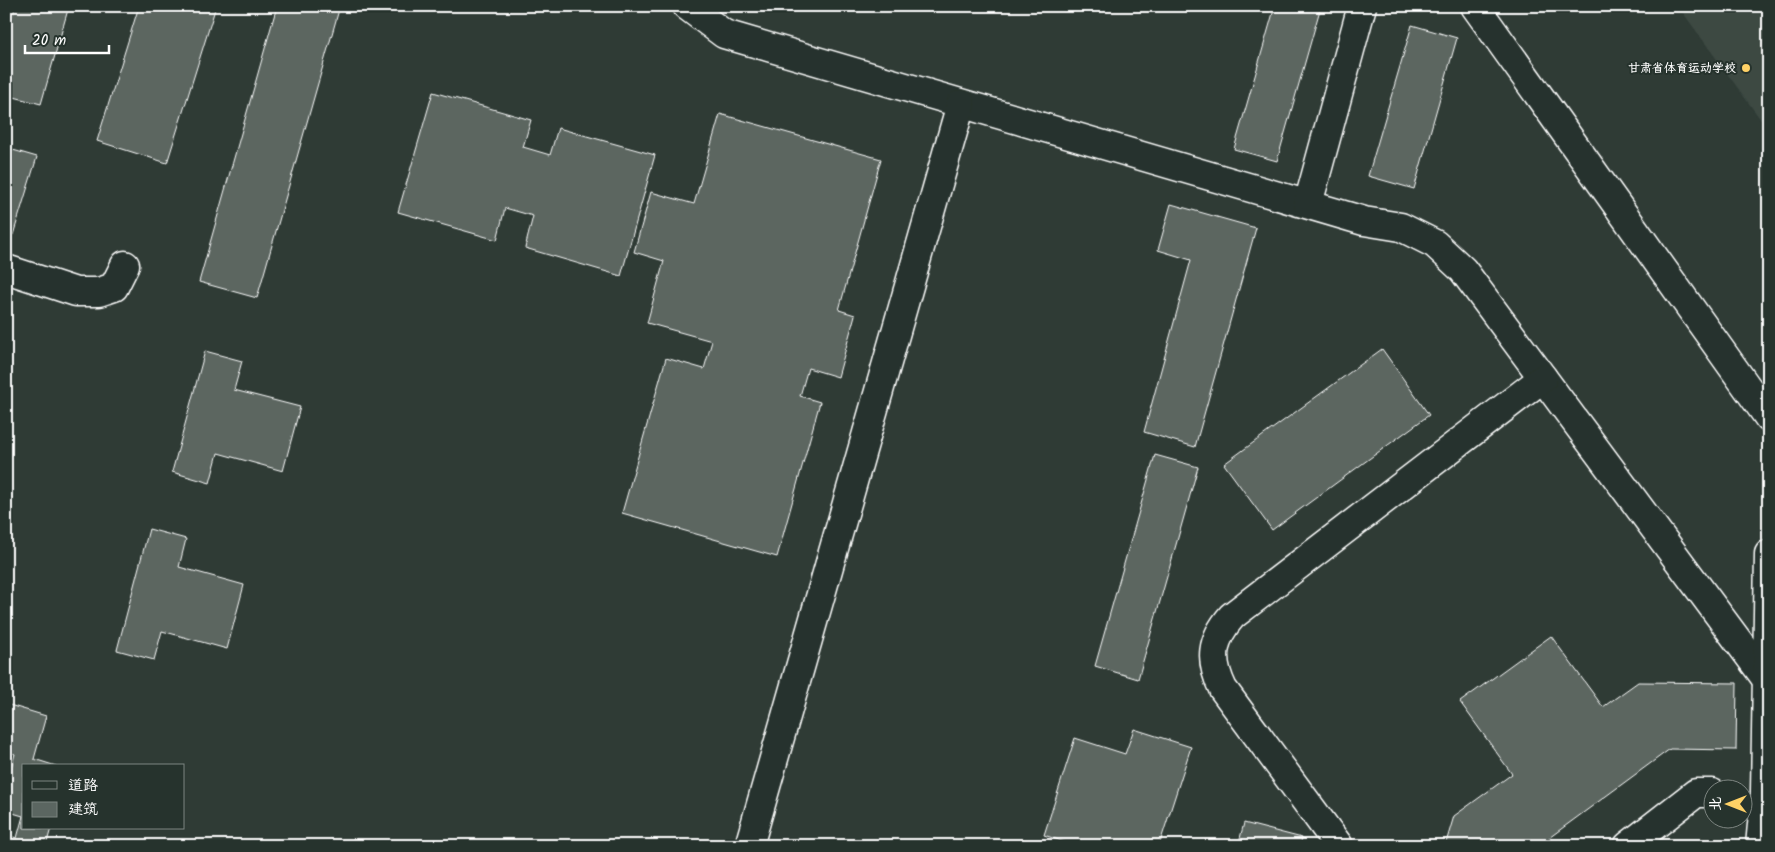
<svg xmlns="http://www.w3.org/2000/svg" width="1775" height="852" font-family="Kalam,'LXGW WenKai TC',sans-serif">
<rect width="100%" height="100%" fill="#2f3b35"/>
<filter id="ink" filterUnits="userSpaceOnUse"><feTurbulence type="fractalNoise" baseFrequency=".02" numOctaves="2"/><feDisplacementMap in="SourceGraphic" scale="10" xChannelSelector="R" yChannelSelector="G"/><feConvolveMatrix kernelMatrix="1 2 1 2 8 2 1 2 1" color-interpolation-filters="sRGB"/></filter>
<g filter="url(#ink)">
<polygon fill="#3c4842" points="1678,6 1769,6 1769,131"/>
<g fill="#5b6661" stroke="#fff">
<polygon points="15,6 69,6 41,104 6,95 6,38"/>
<polygon points="139,6 216,6 167,163 97,141"/>
<polygon points="277,6 340,6 257,298 199,282"/>
<polygon points="1275,6 1321,6 1277,161 1234,149"/>
<polygon points="1412,25 1457,38 1414,189 1368,176"/>
<polygon points="433,92 531,120 523,147 550,155 558,128 655,155 621,276 525,248 533,216 505,208 497,240 398,212"/>
<polygon points="720,114 881,159 839,310 855,315 838,377 808,368 800,396 820,402 777,557 622,513 666,358 704,369 712,341 647,323 664,261 634,252 651,192 694,204"/>
<polygon points="6,148 37,157 13,235 6,233"/>
<polygon points="1171,204 1256,228 1195,447 1144,432 1191,260 1158,250"/>
<polygon points="1382,349 1429,415 1272,530 1224,464"/>
<polygon points="205,351 242,361 234,390 300,407 283,471 218,453 210,483 172,472"/>
<polygon points="1155,455 1198,467 1138,679 1095,666"/>
<polygon points="149,529 186,539 179,567 244,585 227,649 162,631 154,660 117,650"/>
<polygon points="1551,636 1603,707 1638,682 1737,683 1736,750 1670,749 1538,846 1445,846 1454,816 1512,774 1460,702"/>
<polygon points="6,704 46,716 34,759 56,766 24,766 24,828 51,828 46,846 6,846 6,835 17,838 23,816 6,811 6,785 15,754 6,751"/>
<polygon points="1134,729 1191,747 1159,846 1076,846 1044,835 1075,738 1125,754"/>
<polygon points="1244,823 1302,838 1300,846 1238,846"/>
</g>
<g fill="none" stroke-linecap="round" stroke-linejoin="round">
<g stroke="#fff" stroke-width="31">
<g id="minor">
<polyline points="687,6 724,34 1364,221 1401,227 1435,244 1463,270 1767,680"/>
<polyline points="1475,6 1769,418"/>
<polyline points="1308,204 1362,6"/>
<polyline points="6,269 76,292 99,292 114,287 125,265"/>
<polyline points="749,846 961,104"/>
<path d="M1339 846 1223 689C1209 660 1211 640 1232 616L1543 378"/>
<polyline points="1628,846 1696,793 1712,793"/>
<polyline points="1760,846 1765,792 1769,554"/>
</g>
</g>
<use href="#minor" stroke="#26332d" stroke-width="28"/>
</g>
</g>
<circle fill="#ffd166" stroke="#26332d" stroke-width="2" cx="1746" cy="68" r="5"/>
<g text-anchor="middle" dominant-baseline="central" stroke-width="4" stroke-linejoin="round" paint-order="stroke">
<g font-size="12" font-weight="bold" fill="#fff" stroke="#26332d" text-anchor="end">
<text x="1736" y="68">甘肃省体育运动学校</text>
</g>
</g>
<rect width="1775" height="852" fill="none" stroke="#26332d" stroke-width="25"/>
<rect x="12" y="12" width="1750" height="827" fill="none" stroke="#fff" stroke-width="2" filter="url(#ink)"/>
<rect x="22" y="764" width="162" height="65" fill="#26332d" stroke="#7d8581"/>
<rect x="32" y="781" width="25" height="8" fill="#26332d" stroke="#7d8581"/>
<text x="68" y="790" font-size="15" fill="#ffffff">道路</text>
<rect x="32" y="802" width="25" height="15" fill="#5b6661" stroke="#7d8581"/>
<text x="68" y="814" font-size="15" fill="#ffffff">建筑</text>
<g transform="translate(1728 804) rotate(270)"><circle r="24" fill="#26332d" stroke="#7d8581"/>
<path d="M0-4L9 19L0 12L-9 19Z" fill="#ffd166"/>
<text y="-8" font-size="14" font-weight="bold" text-anchor="middle" fill="#ffffff">北</text>
</g>
<path d="M25 45v8h84v-8" fill="none" stroke="#ffffff" stroke-width="2.5"/>
<text x="32" y="45" font-size="15" fill="#ffffff" stroke="#26332d" stroke-width="4" paint-order="stroke">20 m</text>
</svg>
